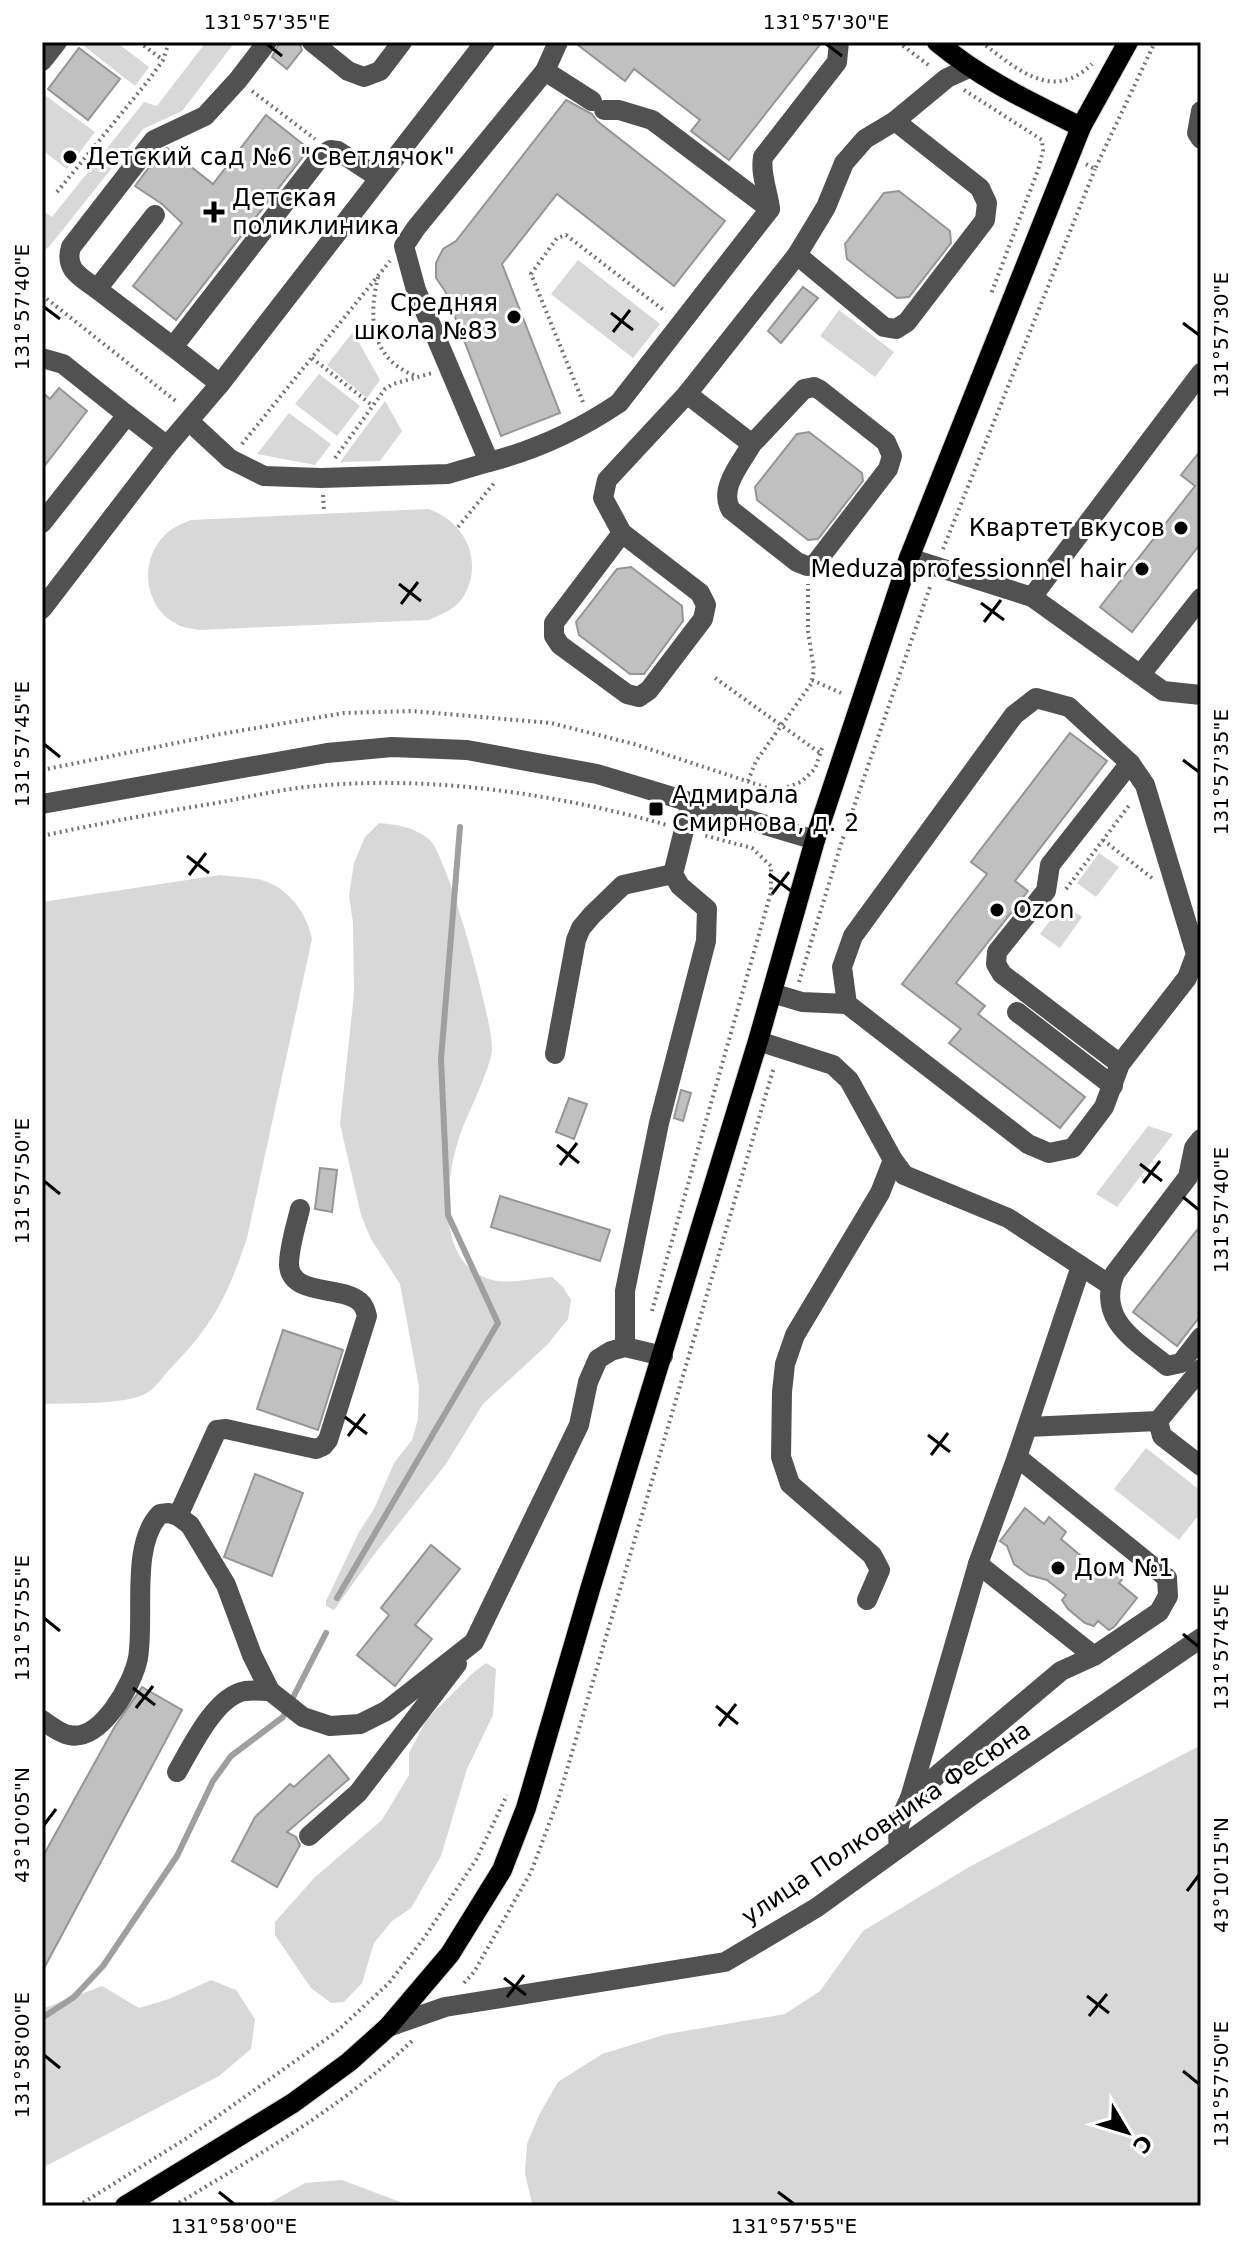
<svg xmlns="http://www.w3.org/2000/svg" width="1243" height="2248" font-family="'DejaVu Sans',sans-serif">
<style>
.green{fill:#d8d8d8}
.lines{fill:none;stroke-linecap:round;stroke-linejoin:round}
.stream{stroke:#9f9f9f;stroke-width:6}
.building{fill:#c0c0c0;stroke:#959595;stroke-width:2}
.major-casing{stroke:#dbdbdb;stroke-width:22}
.path{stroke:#737373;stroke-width:4;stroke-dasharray:2 4;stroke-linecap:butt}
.minor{stroke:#515151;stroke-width:20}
.major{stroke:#000;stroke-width:20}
.ticks{fill:none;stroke:#000;stroke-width:3}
.poi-dot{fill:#000;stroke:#fff;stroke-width:3}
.labels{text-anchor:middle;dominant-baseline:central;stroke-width:6;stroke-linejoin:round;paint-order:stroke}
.poi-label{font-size:24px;fill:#000;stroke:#fff;text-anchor:start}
.street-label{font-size:24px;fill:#000;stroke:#fff}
.neatline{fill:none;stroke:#000;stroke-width:3}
.ticks-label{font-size:20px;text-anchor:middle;fill:#000}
</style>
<rect width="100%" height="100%" fill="#fff"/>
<!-- green -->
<g class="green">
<path d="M79 42H116L149 67 135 86Z"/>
<path d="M206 42H235L182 111 143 129 49 247 42 252V210L52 217 144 102 157 106Z"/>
<path d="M42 93 95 132 67 169 42 150Z"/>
<path d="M578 260 660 324 633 358 551 294Z"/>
<path d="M839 310 894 352 875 377 820 336Z"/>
<path d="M353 332 380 380 367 398 327 365Z"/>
<path d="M319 374 360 406 337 436 295 404Z"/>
<path d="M385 401 402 431 380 461 340 462Z"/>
<path d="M289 413 331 444 315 465 257 454Z"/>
<path d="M428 509C466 521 486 565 461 600 453 610 440 615 429 620L199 630C191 628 182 628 175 623 144 606 139 561 164 536 171 528 181 524 191 520Z"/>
<path d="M379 823C399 825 414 827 430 840 448 858 493 1021 492 1049 491 1068 467 1115 460 1135 445 1179 433 1270 497 1281 514 1283 535 1278 552 1277L563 1287 571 1300 568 1319 548 1344 483 1404 446 1464 373 1556 334 1610 326 1606V1601L359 1532 374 1509 394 1463 412 1440 418 1419 419 1387 400 1284 371 1239 361 1215 340 1124 354 994 353 923 349 895 354 863 365 837Z"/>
<path d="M1099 853 1119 867 1096 897 1077 883Z"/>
<path d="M220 875C234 877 252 877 265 881 290 890 307 914 312 939L247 1238C227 1297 213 1325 169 1370 163 1377 155 1388 147 1393 127 1405 67 1403 42 1404V902Z"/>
<path d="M1063 903 1082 917 1060 948 1040 934Z"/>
<path d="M1148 1126 1173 1134 1117 1207 1096 1194Z"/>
<path d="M1146 1448 1201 1491V1512L1179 1540 1114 1489Z"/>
<path d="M486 1663 496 1669 493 1715 467 1769 441 1856 411 1908 392 1921 374 1943 362 1983 344 2002 331 2003 311 1988 275 1935V1922L315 1877 382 1820 409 1775V1753L427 1719 474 1672Z"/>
<path d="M1201 1745V2206H534L532 2203 525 2174 527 2144 539 2115 558 2082 602 2054 667 2034 785 2014 820 1991 863 1931 969 1867Z"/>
<path d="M211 1980 236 1990 255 2019 251 2049 219 2076 42 2168V2009L102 1986 139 2008 169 1999Z"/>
<path d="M342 2180 411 2206H264L305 2183Z"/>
</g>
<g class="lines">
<!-- stream -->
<g class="stream">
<path d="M337 1598 498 1323 448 1215 441 1059 460 827"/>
<path d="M42 2018 74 1997 103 1966 177 1856 213 1781 231 1756 283 1717 326 1633"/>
</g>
</g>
<!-- building -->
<g class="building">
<path d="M280 42H299L302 50 287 69 272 57Z"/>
<path d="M574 42H822L729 160 691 131 700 120 634 69 625 81Z"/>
<path d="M79 48 120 79 88 120 48 89Z"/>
<path d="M566 100 592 114 597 121 725 221 674 286 557 194 502 264 560 413 501 436 445 291 436 278V263L443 249 456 241Z"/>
<path d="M266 115 309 149 176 320 133 286 182 223 162 204 135 186 162 150 167 148 213 184Z"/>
<path d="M899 191 950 231 951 243 909 297 897 298 847 259 845 244 884 193Z"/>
<path d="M803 287 818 298 781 343 768 331Z"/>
<path d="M59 388 87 411 42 469V392L50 399Z"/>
<path d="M809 432 862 473 863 481 818 539 808 540 757 500 755 487 797 434Z"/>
<path d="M1201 450V543L1132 632 1100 607 1195 486 1181 475Z"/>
<path d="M631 567 682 606 683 621 644 674H630L579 635 576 622 617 569Z"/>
<path d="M1070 733 1107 761 1015 881 1028 891 956 983 985 1006 978 1014 1085 1097 1060 1128 949 1043 961 1029 902 984 987 874 971 862Z"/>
<path d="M681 1090 691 1093 683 1121 674 1118Z"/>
<path d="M569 1098 587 1104 574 1139 556 1132Z"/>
<path d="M320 1168 337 1170 332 1212 315 1209Z"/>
<path d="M500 1196 610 1230 600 1261 491 1227Z"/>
<path d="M1201 1225V1315L1177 1346 1133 1312Z"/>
<path d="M283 1330 343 1350 318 1430 257 1409Z"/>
<path d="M255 1474 303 1493 272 1576 224 1557Z"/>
<path d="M1025 1508 1044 1524 1049 1517 1066 1532 1061 1539 1099 1571 1106 1563 1124 1577 1119 1583 1137 1598 1114 1627 1109 1630 1098 1621 1094 1626 1085 1623 1068 1609 1062 1600 1066 1595 1047 1580 1029 1575 1014 1564 1007 1546 1000 1541Z"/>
<path d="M431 1545 460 1569 415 1625 432 1639 395 1686 357 1655 389 1615 381 1608Z"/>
<path d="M142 1687 182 1710 42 1972V1858L114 1728Z"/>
<path d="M329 1755 349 1779 287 1832 296 1837 300 1845 277 1887 232 1861 255 1817 290 1784 294 1787Z"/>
</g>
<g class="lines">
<!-- major casing -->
<g class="major-casing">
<g id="major">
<path d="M937 42C983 80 1029 101 1081 127"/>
<path d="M125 2206 293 2103 349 2062 388 2027 450 1954 502 1870 526 1808 591 1586 758 1041 815 840 909 558 1081 127 1128 42"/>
</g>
</g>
<!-- path -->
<g class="path">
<path d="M139 42 163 60"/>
<path d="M898 42 931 67"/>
<path d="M981 42C1016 68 1052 103 1092 64"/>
<path d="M964 90 1042 140 1043 151 1038 170 991 294"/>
<path d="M252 91 315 139"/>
<path d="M1086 164 1095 169 1155 42"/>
<path d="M57 192 148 81 163 60 169 42"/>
<path d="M378 277C368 318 371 360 416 376"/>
<path d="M42 295 177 402"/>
<path d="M312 358 373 406"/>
<path d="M583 402 531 274 557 238 566 235 666 312"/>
<path d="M242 444 390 261"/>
<path d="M335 458 385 389 393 384 432 373"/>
<path d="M323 495 324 512"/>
<path d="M458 527 495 482"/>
<path d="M943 549 1095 169"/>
<path d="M715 678 820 753"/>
<path d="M812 680 841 693"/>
<path d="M42 770 221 734 344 713 412 711 551 723 634 744 777 791 801 782 815 769 822 748"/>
<path d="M748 781 756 761 811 684 814 670 808 631V584"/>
<path d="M42 836C102 823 161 812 222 802 249 797 277 790 306 787 424 774 553 793 667 825"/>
<path d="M1103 840 1152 878"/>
<path d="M1066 889 1131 803"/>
<path d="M799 982 841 844 931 584"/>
<path d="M652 1311 771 892V866L752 848 703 835"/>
<path d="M464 1983 474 1972 531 1872 558 1800 774 1067"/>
<path d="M78 2206 187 2138 336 2032 389 1983 424 1938 476 1860 507 1795"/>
<path d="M174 2206C259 2154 340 2109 413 2040"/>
</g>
<!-- minor -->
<g class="minor">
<path d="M312 42 348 71 364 77 380 71 402 42"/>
<path d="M558 42 545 71 416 228 404 246 416 290 489 462C536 450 579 430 619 403L770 209C768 190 760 175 763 157L837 62 839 42"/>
<path d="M42 61 57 42"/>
<path d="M545 71 592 101"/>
<path d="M604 110H619L652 120 770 209"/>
<path d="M1201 111 1197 133 1201 139"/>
<path d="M155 215 97 289 173 347 321 156 330 150 338 151 379 178"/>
<path d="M797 255 884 327 896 329 907 322 985 220 987 203 980 188 895 121"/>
<path d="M97 289C81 277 64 270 71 247L154 140 205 116 238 80 267 42"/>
<path d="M173 347 220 384 485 42"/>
<path d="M42 358 63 364 127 415"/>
<path d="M190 422 230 459 264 476 321 478 448 474 489 462"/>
<path d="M752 444 804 389 814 387 820 390 886 442 892 456 888 469 815 564 807 566 797 562 731 510C718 489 741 463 752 444L687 394 797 255 826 207 844 163 865 139 895 121 947 78 969 68"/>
<path d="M42 523 127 415 167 446 220 384"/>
<path d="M622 533 554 623V636L560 645 627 694 639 697 649 690 703 619 706 605 700 593 622 533 603 498 607 480 687 394"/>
<path d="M909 558 1032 597 1163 691 1201 695"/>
<path d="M1032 597 1201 373"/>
<path d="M42 609 167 446"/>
<path d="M1141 674 1201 598"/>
<path d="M1036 698 1069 707 1130 763 1145 785 1196 954 1187 978 1120 1064 1104 1107 1073 1148 1049 1153 1028 1144 847 1004 842 967 853 936 1014 715Z"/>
<path d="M42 804 327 753 392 747 467 750 597 774 815 840"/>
<path d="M772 993 802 1002 847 1004"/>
<path d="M1017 1012 1113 1086"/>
<path d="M758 1041 833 1065 849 1080 893 1160 904 1175 1008 1218 1110 1285"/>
<path d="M555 1054 576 940 581 928 592 915 623 885 673 874"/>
<path d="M1120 1064 1002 974 996 964 997 952 1046 891 1050 865 1130 763"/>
<path d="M1201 1139 1194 1148 1188 1177 1115 1273C1096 1320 1135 1340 1167 1366L1181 1363 1201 1337"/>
<path d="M625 1347V1291L659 1123 706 941 707 909 680 886 673 874 691 802"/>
<path d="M1201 1369 1158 1421 1162 1436 1201 1466"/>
<path d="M1028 1427 1158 1421"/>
<path d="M1017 1457 1081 1266"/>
<path d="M178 1516 217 1430 226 1429 316 1449 323 1446 328 1440 367 1316C366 1312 365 1308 362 1304 346 1284 291 1298 289 1265 289 1247 296 1226 300 1209"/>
<path d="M867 1600 880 1570 872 1555 790 1484 781 1457 782 1392 785 1364 795 1335 880 1193 893 1160"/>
<path d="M42 1720C49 1725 61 1734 69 1735 101 1742 133 1684 138 1658 145 1615 130 1545 160 1514L169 1513 178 1516 190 1525 226 1585 252 1655 270 1691 303 1717 330 1726 360 1724 386 1711 474 1642 579 1425 588 1382 598 1359 611 1351 625 1347 663 1356"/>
<path d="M177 1772C191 1748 215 1696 245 1691 253 1690 262 1691 270 1691"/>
<path d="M910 1798 978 1564"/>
<path d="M309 1836 358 1793 457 1664"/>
<path d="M899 1847C896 1827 901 1816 910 1798L1061 1671 1094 1656 1159 1612 1168 1596 1167 1578 1017 1457 978 1564 1094 1656"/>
<path d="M388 2027 445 2007 725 1962 816 1908 981 1789 1201 1638"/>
</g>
<!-- major -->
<use href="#major" class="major"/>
</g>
<!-- ticks -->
<path class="ticks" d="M267 44 282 56M826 44 842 56M44 307 60 319M611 313 633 330M1183 323 1199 335M613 332 630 310M399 584 421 601M981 603 1004 620M401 604 418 582M984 622 1001 600M44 744 60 757M1183 760 1199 772M187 856 209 873M769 874 791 891M189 875 206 853M772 894 789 872M557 1145 579 1163M1140 1164 1162 1181M560 1165 577 1143M44 1181 60 1194M1143 1183 1160 1161M1183 1197 1199 1210M345 1417 367 1434M928 1435 950 1452M348 1436 365 1414M931 1455 948 1433M44 1618 60 1631M1183 1634 1199 1647M133 1688 155 1705M716 1706 738 1724M136 1708 153 1686M719 1726 736 1704M44 1825 56 1809M1187 1891 1199 1875M504 1978 526 1995M1087 1996 1109 2013M507 1997 524 1975M1089 2016 1107 1994M44 2055 60 2068M1183 2071 1199 2084M219 2192 234 2204M778 2192 794 2204"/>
<!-- markers -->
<g class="poi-dot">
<circle cx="70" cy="157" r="8"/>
<path d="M210 200h8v8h8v8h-8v8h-8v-8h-8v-8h8z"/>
<circle cx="514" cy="317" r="8"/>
<circle cx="1181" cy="528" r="8"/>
<circle cx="1142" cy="569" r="8"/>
<rect x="648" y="801" width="16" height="16" rx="4"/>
<circle cx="997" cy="910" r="8"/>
<circle cx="1058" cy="1568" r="8"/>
</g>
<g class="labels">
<!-- poi labels -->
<g class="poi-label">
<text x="86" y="157">Детский сад №6 "Светлячок"</text>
<text x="232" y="198">Детская<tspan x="232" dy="28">поликлиника</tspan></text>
<text x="498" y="303" text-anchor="end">Средняя<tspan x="498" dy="28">школа №83</tspan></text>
<text x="1165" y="528" text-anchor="end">Квартет вкусов</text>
<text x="1126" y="569" text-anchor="end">Meduza professionnel hair</text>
<text x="672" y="795">Адмирала<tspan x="672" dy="28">Смирнова, д. 2</tspan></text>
<text x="1013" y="910">Ozon</text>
<text x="1074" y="1568">Дом №1</text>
</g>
<!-- street labels -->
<g class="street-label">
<text transform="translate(886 1823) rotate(-34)">улица Полковника Фесюна</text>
</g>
</g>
<!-- border -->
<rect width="1243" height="2248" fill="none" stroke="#ffffff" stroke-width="88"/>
<!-- north arrow -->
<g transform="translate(1127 2132) rotate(128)" stroke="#ffffff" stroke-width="6" paint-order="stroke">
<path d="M0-6L14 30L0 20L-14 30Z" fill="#000000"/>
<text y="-12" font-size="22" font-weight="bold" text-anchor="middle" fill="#000000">С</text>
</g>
<rect x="44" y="44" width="1155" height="2160" class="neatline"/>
<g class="ticks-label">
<text x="267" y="29">131°57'35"E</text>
<text x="826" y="29">131°57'30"E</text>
<text transform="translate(22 307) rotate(-90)" y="7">131°57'40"E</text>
<text transform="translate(1221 335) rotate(-90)" y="7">131°57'30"E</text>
<text transform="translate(22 744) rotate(-90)" y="7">131°57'45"E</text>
<text transform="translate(1221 772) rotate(-90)" y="7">131°57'35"E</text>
<text transform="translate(22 1181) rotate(-90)" y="7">131°57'50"E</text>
<text transform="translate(1221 1210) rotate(-90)" y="7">131°57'40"E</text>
<text transform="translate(22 1618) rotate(-90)" y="7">131°57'55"E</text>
<text transform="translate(1221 1647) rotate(-90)" y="7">131°57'45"E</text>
<text transform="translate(22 1825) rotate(-90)" y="7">43°10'05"N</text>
<text transform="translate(1221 1875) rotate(-90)" y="7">43°10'15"N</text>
<text transform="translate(22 2055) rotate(-90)" y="7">131°58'00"E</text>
<text transform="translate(1221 2084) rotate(-90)" y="7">131°57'50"E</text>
<text x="234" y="2233">131°58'00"E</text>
<text x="794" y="2233">131°57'55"E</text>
</g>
</svg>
